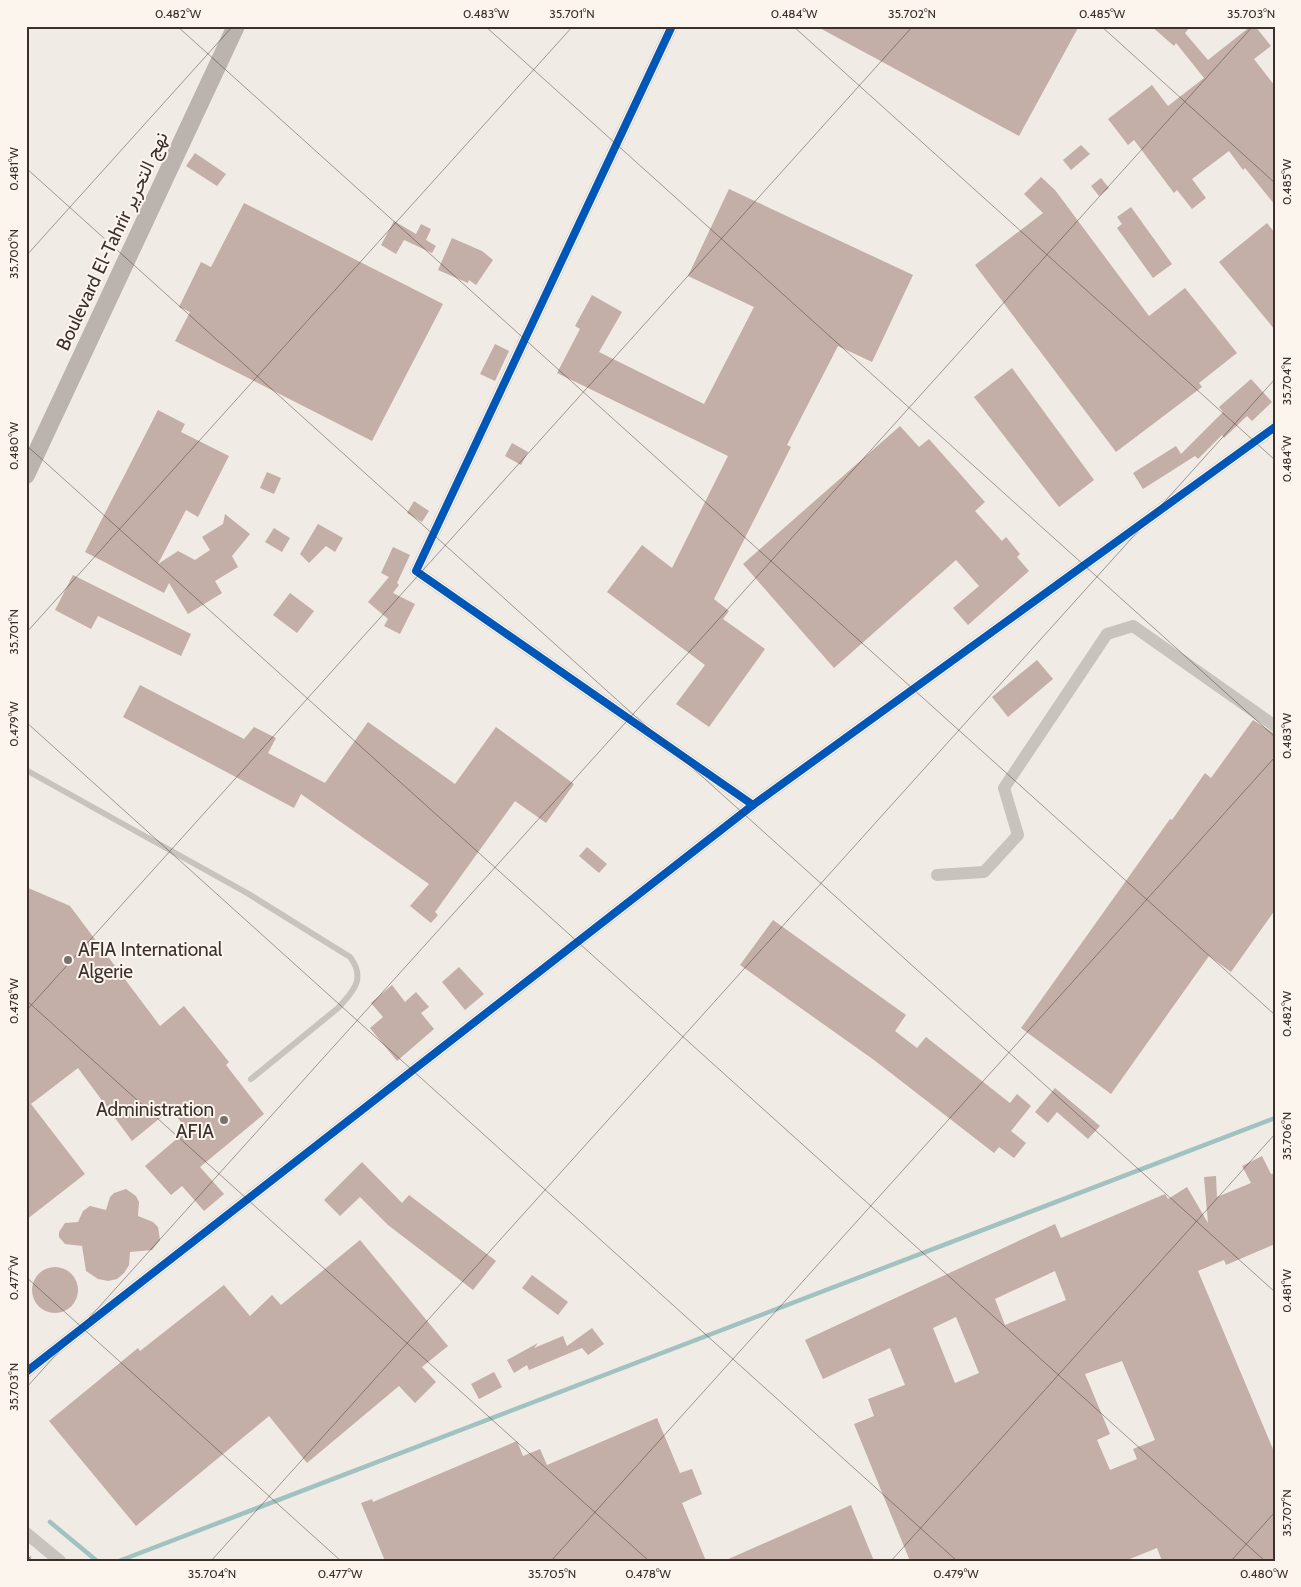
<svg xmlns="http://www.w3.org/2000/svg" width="1301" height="1587" font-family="Cabin,Vazirmatn,sans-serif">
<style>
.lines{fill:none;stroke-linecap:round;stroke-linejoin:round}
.stream{stroke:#a1c2c1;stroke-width:4.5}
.building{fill:#c3afa7;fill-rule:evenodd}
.service{stroke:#c9c3be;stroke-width:6}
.minor{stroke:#c9c3be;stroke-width:12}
.secondary{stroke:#bab3ae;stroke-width:18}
.rail{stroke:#b1aca8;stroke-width:4;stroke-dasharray:1 4;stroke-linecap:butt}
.cycleway-casing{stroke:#fbf5ee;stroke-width:11}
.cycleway{stroke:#0057b8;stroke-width:8}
.ticks{fill:none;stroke:#3b302b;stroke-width:1;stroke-opacity:0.45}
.poi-dot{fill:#7a716c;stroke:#fbf5ee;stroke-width:2}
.labels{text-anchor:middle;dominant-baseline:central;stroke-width:4;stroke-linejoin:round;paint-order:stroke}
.street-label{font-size:19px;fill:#3b302b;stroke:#fbf5ee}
.poi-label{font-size:19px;fill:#3b302b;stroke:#fbf5ee;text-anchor:start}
.neatline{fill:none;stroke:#3b302b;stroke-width:2}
.ticks-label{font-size:12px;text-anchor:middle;fill:#3b302b}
</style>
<rect width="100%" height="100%" fill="#f0ebe5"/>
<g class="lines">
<!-- stream -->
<g class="stream">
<path d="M50 1522 97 1561"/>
<path d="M119 1561 1275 1118"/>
</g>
</g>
<!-- building -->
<g class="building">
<path d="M816 26H1079L1019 136Z"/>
<path d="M1151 26H1191L1185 33 1208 60 1251 26H1255L1271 46 1254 59 1275 86V205L1245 168 1243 170 1229 151 1192 179 1206 198 1192 209 1177 190 1174 193 1134 140 1128 145 1108 119 1152 85 1168 106 1204 78 1176 43 1174 46Z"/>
<path d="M1081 145 1090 154 1071 170 1063 160Z"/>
<path d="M195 153 226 174 217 186 186 166Z"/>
<path d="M1041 177 1055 190 1149 316 1185 288 1237 353 1199 383 1202 387 1116 452 975 265 1043 213 1024 194Z"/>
<path d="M1101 178 1109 188 1099 196 1091 186Z"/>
<path d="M729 189 913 275 872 362 838 346 787 445 791 447 714 599 729 611 723 619 765 649 709 727 676 704 705 665 607 592 642 545 672 568 728 456 557 373 580 329 575 326 592 295 622 312 599 352 704 404 754 307 688 276Z"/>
<path d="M244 203 443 304 372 441 175 341 190 312 179 307 201 262 211 267Z"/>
<path d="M1131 207 1172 264 1153 278 1117 228 1122 224 1117 217Z"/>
<path d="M394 221 416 234 421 224 431 229 426 240 436 246 432 253 404 240 396 254 381 245Z"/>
<path d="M1267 223 1275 233V330L1219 262Z"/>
<path d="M452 238 482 251 493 260 476 285 469 280 468 283 438 270Z"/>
<path d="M495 344 509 351 495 381 480 374Z"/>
<path d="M1012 368 1094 480 1059 507 974 397Z"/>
<path d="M1251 379 1272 402 1252 421 1247 416 1224 438 1222 435 1198 459 1195 456 1143 489 1133 473 1176 446 1181 454 1223 412 1219 407Z"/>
<path d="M158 410 185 424 181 432 229 456 198 517 186 510 158 564 178 551 195 560 210 550 202 537 223 524 225 514 250 534 232 556 238 567 215 581 222 593 188 614 169 583 164 593 85 552Z"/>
<path d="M900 426 919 447 929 439 985 502 975 511 1002 541 1006 537 1020 554 1017 557 1029 571 968 625 953 608 979 586 956 560 834 668 743 564Z"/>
<path d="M512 443 528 452 521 465 505 456Z"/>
<path d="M267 472 281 478 274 494 260 488Z"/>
<path d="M414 501 429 511 422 522 407 513Z"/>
<path d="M318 524 343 538 335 552 326 546 309 563 300 554Z"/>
<path d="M274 528 290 538 282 552 265 542Z"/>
<path d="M393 547 410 555 397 583 399 585 393 593 415 604 400 634 384 626 388 619 368 602 389 577 381 573Z"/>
<path d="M73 575 191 634 181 656 98 616 91 629 55 610Z"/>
<path d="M290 593 314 611 297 633 273 615Z"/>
<path d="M1037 660 1053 679 1008 717 992 697Z"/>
<path d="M140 685 244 739 254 727 276 738 268 753 325 783 368 722 455 784 496 727 574 784 546 823 515 801 435 912 438 915 431 923 410 906 429 884 301 794 294 808 123 717Z"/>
<path d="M1253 720 1275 734V910L1231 972 1209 956 1111 1094 1021 1028 1170 819 1172 820 1205 773 1211 778Z"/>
<path d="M587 847 607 864 599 873 579 856Z"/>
<path d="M26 887 70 906 160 1026 184 1006 229 1062 226 1065 264 1114 200 1167 224 1194 204 1211 182 1186 171 1195 145 1166 187 1130 171 1109 132 1141 78 1068 31 1104 85 1174 26 1220Z"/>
<path d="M773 920 906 1015 895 1031 917 1048 926 1037 1010 1103 1017 1094 1031 1106 1011 1131 1026 1143 1014 1158 999 1147 994 1153 874 1060 740 965Z"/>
<path d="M459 967 484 994 465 1010 442 982Z"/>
<path d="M392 985 405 1002 416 992 429 1007 421 1013 434 1029 397 1061 370 1028 383 1017 371 1003Z"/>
<path d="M1055 1088 1100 1126 1088 1139 1057 1112 1048 1123 1035 1112Z"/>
<path d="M1262 1156 1271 1174 1275 1173V1244L1226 1265 1224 1260 1198 1271 1275 1454V1561H1162L1157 1548 1125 1561H910L854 1424 874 1416 868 1399 905 1385 890 1348 823 1379 805 1340 1055 1224 1061 1238 1165 1194 1168 1199 1187 1187 1208 1223 1204 1177 1216 1176 1217 1197 1251 1183 1242 1166ZM1055 1271 1066 1300 1005 1325 995 1299ZM956 1317 979 1373 955 1383 933 1328ZM1122 1361 1155 1440 1133 1449 1137 1459 1110 1470 1097 1440 1110 1434 1085 1374Z"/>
<path d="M362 1162 402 1203 409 1195 496 1261 473 1290 388 1225 360 1197 340 1216 324 1200Z"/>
<path d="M126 1189 136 1196 139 1202 138 1216 153 1222 158 1227 160 1240 152 1250 130 1252 129 1265 124 1273 117 1279 108 1281 98 1279 86 1271 82 1246 65 1244 59 1237V1232L65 1223 78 1222 83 1211 90 1206 106 1210 110 1197 114 1193Z"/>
<path d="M360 1240 448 1346 422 1367 436 1382 415 1403 399 1386 307 1463 269 1416 136 1526 49 1421 138 1348 140 1351 224 1285 250 1316 272 1295 281 1305Z"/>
<circle cx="55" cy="1290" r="23"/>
<path d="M532 1275 568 1302 558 1315 522 1288Z"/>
<path d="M592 1328 604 1344 588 1355 582 1348 529 1370 527 1365 514 1373 507 1360 538 1343 534 1348 563 1336 567 1346Z"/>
<path d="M494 1372 502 1387 479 1399 471 1384Z"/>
<path d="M657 1418 680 1473 692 1469 702 1494 682 1503 706 1561H385L361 1503 372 1499 373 1502 517 1441 523 1456 540 1449 547 1465Z"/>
<path d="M851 1505 874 1561H724Z"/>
</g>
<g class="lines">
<!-- service -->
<path class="service" d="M26 770 247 893 350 957C366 978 354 991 338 1008L251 1079"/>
<!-- minor -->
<g class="minor">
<path d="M672 26 416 571 753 805"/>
<path d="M937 875 984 872 1018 835 1004 788 1107 634 1133 626 1275 726"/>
<path d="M26 1372 753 805 1275 427"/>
<path d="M26 1533 60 1561"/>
</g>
<!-- secondary -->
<path class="secondary" d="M26 475 236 26"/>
<!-- rail -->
<path class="rail" d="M26 1554 33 1561"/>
<!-- cycleway casing -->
<g class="cycleway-casing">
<g id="cycleway">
<path d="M672 26 416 571 753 805"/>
<path d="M26 1372 753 805 1275 427"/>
</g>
</g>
<!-- cycleway -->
<use href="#cycleway" class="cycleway"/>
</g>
<!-- ticks -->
<path class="ticks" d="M177 26 1275 1015M485 26 1275 737M793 26 1275 460M1101 26 1275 183M26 168 1275 1292M26 256 233 26M26 445 1265 1561M26 633 573 26M26 722 957 1561M26 1000 649 1561M26 1011 913 26M26 1277 341 1561M26 1388 1253 26M26 1554 33 1561M211 1561 1275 379M551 1561 1275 757M891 1561 1275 1134M1231 1561 1275 1512"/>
<!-- markers -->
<g class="poi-dot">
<circle cx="68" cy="960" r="5"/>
<circle cx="224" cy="1120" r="5"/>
</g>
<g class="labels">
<!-- street labels -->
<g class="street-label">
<text transform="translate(112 241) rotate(-65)">Boulevard El-Tahrir نهج التحرير</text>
</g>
<!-- poi labels -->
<g class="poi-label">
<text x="78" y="949">AFIA International<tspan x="78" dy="22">Algerie</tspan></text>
<text x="214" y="1109" text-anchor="end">Administration<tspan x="214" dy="22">AFIA</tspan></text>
</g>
</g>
<!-- border -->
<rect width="1301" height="1587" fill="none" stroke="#fbf5ee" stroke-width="55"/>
<rect x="28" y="28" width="1246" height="1532" class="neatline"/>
<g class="ticks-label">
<text x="178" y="18">0.482°W</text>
<text x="486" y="18">0.483°W</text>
<text x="572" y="18">35.701°N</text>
<text x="794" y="18">0.484°W</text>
<text x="912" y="18">35.702°N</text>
<text x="1102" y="18">0.485°W</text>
<text x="1251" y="18">35.703°N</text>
<text transform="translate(14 169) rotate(-90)" y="4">0.481°W</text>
<text transform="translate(1287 182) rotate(-90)" y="4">0.485°W</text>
<text transform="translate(14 254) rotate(-90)" y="4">35.700°N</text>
<text transform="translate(1287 381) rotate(-90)" y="4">35.704°N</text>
<text transform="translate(14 446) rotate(-90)" y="4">0.480°W</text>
<text transform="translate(1287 459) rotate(-90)" y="4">0.484°W</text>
<text transform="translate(14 632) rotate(-90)" y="4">35.701°N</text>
<text transform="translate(14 724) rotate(-90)" y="4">0.479°W</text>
<text transform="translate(1287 736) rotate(-90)" y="4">0.483°W</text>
<text transform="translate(14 1001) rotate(-90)" y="4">0.478°W</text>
<text transform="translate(1287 1014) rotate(-90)" y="4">0.482°W</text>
<text transform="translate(1287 1136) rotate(-90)" y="4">35.706°N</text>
<text transform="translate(14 1278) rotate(-90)" y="4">0.477°W</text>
<text transform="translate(1287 1291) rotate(-90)" y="4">0.481°W</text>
<text transform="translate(14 1387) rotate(-90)" y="4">35.703°N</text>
<text transform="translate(1287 1513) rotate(-90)" y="4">35.707°N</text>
<text x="212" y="1578">35.704°N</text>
<text x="340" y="1578">0.477°W</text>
<text x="552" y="1578">35.705°N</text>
<text x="648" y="1578">0.478°W</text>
<text x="956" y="1578">0.479°W</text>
<text x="1264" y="1578">0.480°W</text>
</g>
</svg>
